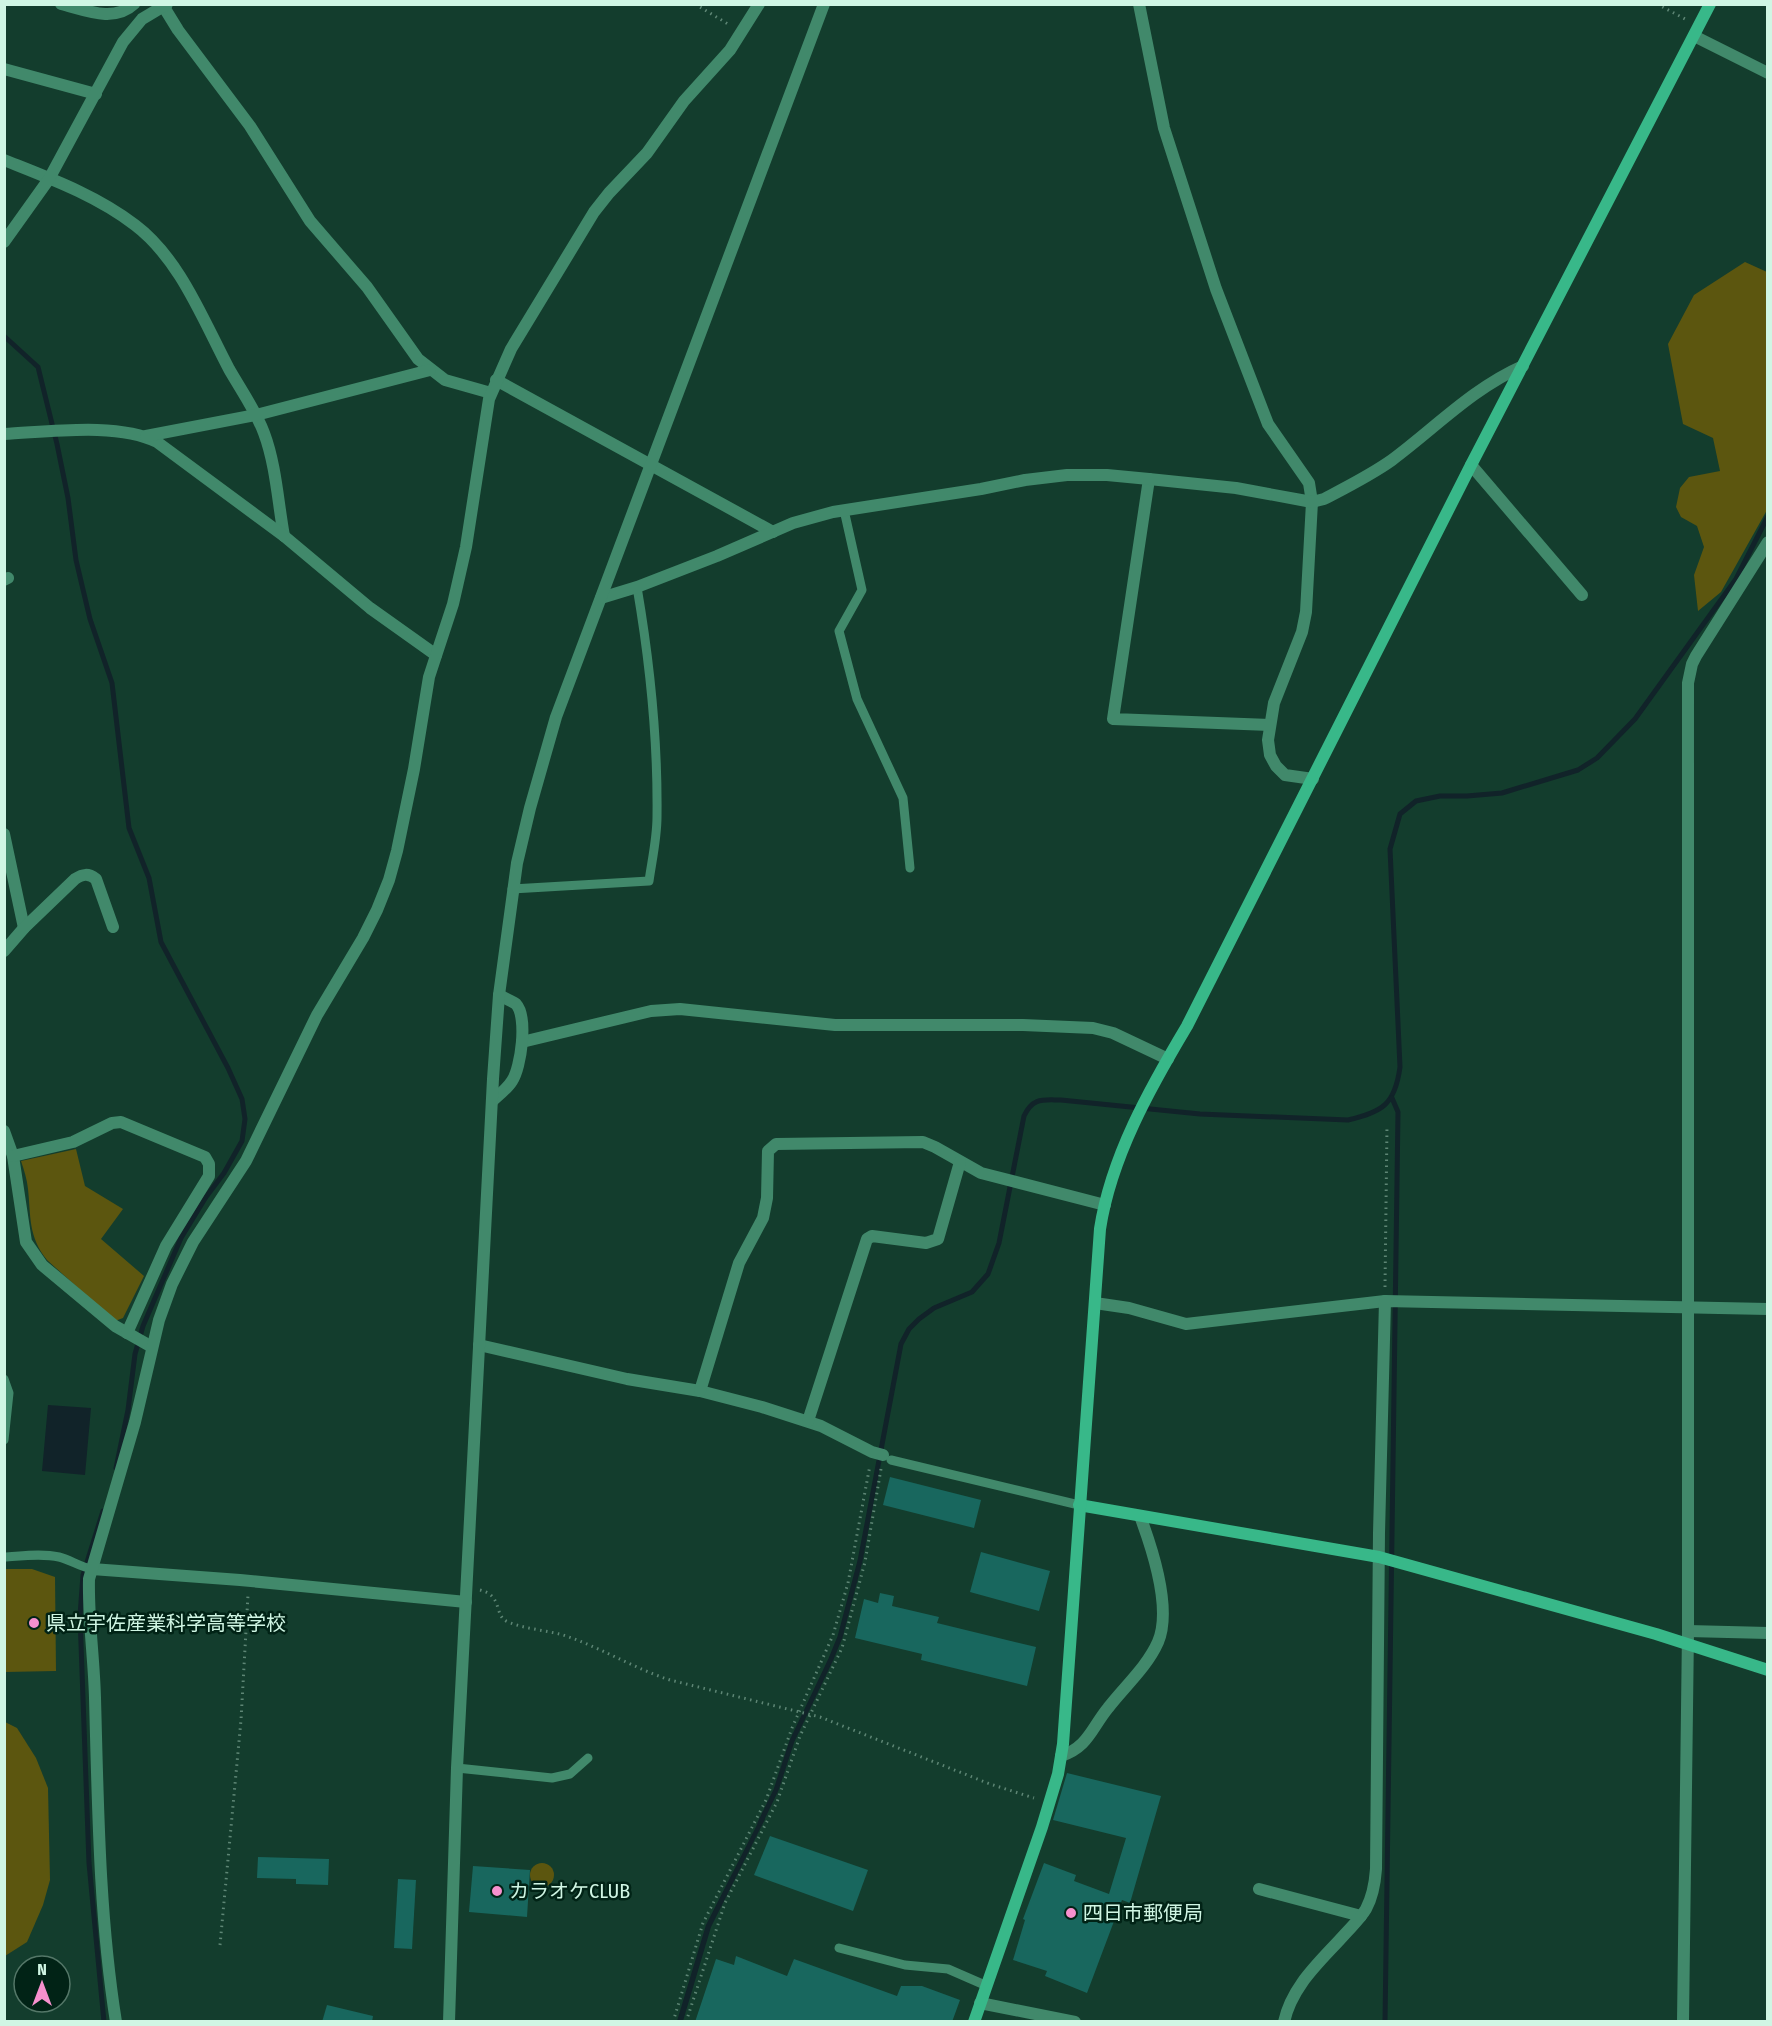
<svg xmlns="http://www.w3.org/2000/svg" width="1772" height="2026" font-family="'Fira Sans Condensed','Noto Sans JP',sans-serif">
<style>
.green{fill:#5c560f}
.water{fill:#112329}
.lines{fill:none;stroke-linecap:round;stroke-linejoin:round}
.stream{stroke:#112329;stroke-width:5}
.building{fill:#18675e}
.path{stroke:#5e8675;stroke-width:3;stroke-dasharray:1.5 4.5;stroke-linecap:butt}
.lane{stroke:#41896b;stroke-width:9}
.street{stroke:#41896b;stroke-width:12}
.secondary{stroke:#38b889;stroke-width:12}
.poi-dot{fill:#f790ce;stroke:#012316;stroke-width:2}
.labels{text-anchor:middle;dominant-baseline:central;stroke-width:5;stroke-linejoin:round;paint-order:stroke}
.poi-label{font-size:20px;fill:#d0f6e4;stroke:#012316;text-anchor:start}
</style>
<rect width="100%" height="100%" fill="#133d2d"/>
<!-- green -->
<g class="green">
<path d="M1745 262 1767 272V510L1721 592 1698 611 1694 575 1704 547 1697 526 1681 517 1676 507 1680 488 1689 477 1720 471 1713 438 1683 424 1668 344 1694 295Z"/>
<path d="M76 1149 85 1186 123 1209 101 1239 144 1276 123 1318 115 1321 47 1260C28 1236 31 1217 28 1189 27 1179 24 1170 21 1161Z"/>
<path d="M5 1569H32L55 1577 56 1671 5 1672Z"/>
<path d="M5 1722 17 1728 36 1758 48 1788 50 1880 43 1905 27 1942 5 1956Z"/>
<circle cx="542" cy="1875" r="12"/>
</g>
<!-- water -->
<g class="water">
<path d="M48 1405 91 1408 85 1475 42 1471Z"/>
<path d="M761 1817 765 1819 711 1927 683 2021H677L706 1925Z"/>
</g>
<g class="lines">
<!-- stream -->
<g class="stream">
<path d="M4 336 38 367 57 444 68 498 76 560 90 619 112 683 129 828 149 878 161 942 228 1068 242 1099 245 1119 242 1141 224 1173 206 1197 181 1238 143 1326 135 1354 128 1410 116 1468"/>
<path d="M103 1511 83 1575 80 1616 89 1863 104 2022"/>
<path d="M760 1823 776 1790 792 1741 831 1659 840 1637 860 1561 901 1344 909 1329 919 1319 934 1308 972 1292 988 1274 999 1243 1024 1116C1033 1097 1043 1100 1061 1100L1200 1114 1348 1120C1383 1112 1395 1104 1400 1067L1390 849 1400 814 1416 801 1440 796H1467L1502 793 1578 770 1597 758 1635 719 1736 579 1768 516"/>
<path d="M1385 2022 1398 1112 1392 1098"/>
</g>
</g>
<!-- building -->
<g class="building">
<path d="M890 1477 981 1500 974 1528 883 1505Z"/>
<path d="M981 1552 1050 1571 1039 1611 970 1592Z"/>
<path d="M880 1593 894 1596 892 1606 939 1617 937 1623 1036 1647 1027 1686 921 1660 922 1654 855 1638 864 1599 878 1603Z"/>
<path d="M1067 1773 1161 1796 1130 1903 1122 1900 1087 1993 1045 1976 1047 1971 1013 1960 1025 1920 1023 1919 1044 1863 1076 1875 1074 1881 1109 1894 1126 1838 1053 1820Z"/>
<path d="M770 1836 868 1870 853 1911 754 1875Z"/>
<path d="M258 1857 329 1859 328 1885 296 1884V1879L257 1878Z"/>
<path d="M473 1866 530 1870 527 1917 469 1912Z"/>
<path d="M398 1879 416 1880 412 1949 394 1948Z"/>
<path d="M736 1956 787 1976 794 1959 897 1996 901 1986H922L960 2000 952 2022H695L716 1959 734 1965Z"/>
<path d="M327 2005 373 2016 372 2022H322Z"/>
</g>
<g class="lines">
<!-- path -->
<g class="path">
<path d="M695 4 728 24"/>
<path d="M1657 4 1687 20"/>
<path d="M1385 1287 1387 1125"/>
<path d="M480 1590C504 1596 493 1616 508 1622 525 1629 545 1630 563 1635 600 1647 633 1668 670 1680L820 1717 990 1784 1034 1798"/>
<path d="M220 1945 241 1720 248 1595"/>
<path d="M673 2022 703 1923 766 1800 792 1728 833 1635 848 1583 870 1465"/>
<path d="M686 2022 725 1903 777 1802 800 1736 842 1648 865 1562 881 1469"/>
</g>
<!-- lane -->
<g class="lane">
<path d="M844 510 862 590 839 631 857 699 903 798 910 868"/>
<path d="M512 889 649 881C652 860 657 838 657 817 658 739 650 663 637 587"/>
<path d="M4 1379 9 1393 4 1440"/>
<path d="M891 1460 1079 1505"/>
<path d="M4 1557C22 1556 42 1553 59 1557 71 1560 80 1567 92 1569"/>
<path d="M457 1768 552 1778 570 1774 588 1758"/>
<path d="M839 1948 905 1965 948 1969 987 1986"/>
</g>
<!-- street -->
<g class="street">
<path d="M61 4C85 10 114 23 134 4"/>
<path d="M162 4 178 30 250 126 310 221 367 287 418 359 445 380 491 393"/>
<path d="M1139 4 1164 128 1216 289 1268 424 1309 483 1312 502 1306 612 1302 632 1274 703 1268 740 1270 755 1276 766 1285 775 1313 779"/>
<path d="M1694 36 1768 73"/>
<path d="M4 69 96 94"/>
<path d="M4 160C49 178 96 195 135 225 180 259 203 320 229 369 241 390 256 411 264 433 276 465 278 503 284 536"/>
<path d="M4 242 49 179 123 42 142 19 167 4"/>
<path d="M496 380 773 532"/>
<path d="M4 434C48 432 118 422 157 442L284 536 370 608 436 655"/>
<path d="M146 436 256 415 430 370"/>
<path d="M1471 465 1582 595"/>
<path d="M1149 479 1113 719 1270 725"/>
<path d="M4 580 8 578"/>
<path d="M601 598 637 587 717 556 793 523 833 512 981 489 1025 480 1067 475H1107L1149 479 1236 488 1312 502 1324 499C1347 487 1371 475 1392 460 1435 428 1473 388 1523 366"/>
<path d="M4 834 24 928"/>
<path d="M4 951 24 928 75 879C83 874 88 873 96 879L113 927"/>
<path d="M522 1042 651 1011 680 1009 835 1025H1023L1093 1028 1113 1033 1168 1059"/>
<path d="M492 1101C499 1095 507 1089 512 1081 521 1068 528 1017 516 1004 512 1001 504 998 499 995"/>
<path d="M4 1131 13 1156 26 1242 42 1265 115 1326 152 1347"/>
<path d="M13 1156 73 1142 112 1123 121 1122 205 1157 209 1164V1176L166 1246 127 1333"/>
<path d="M1095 1303 1129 1308 1186 1324 1385 1301 1768 1309"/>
<path d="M479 1345 627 1379 700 1391 762 1407 821 1426 872 1452 883 1455"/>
<path d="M700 1391 739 1263 763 1218 767 1198 768 1151 776 1144 923 1142 935 1147 981 1173 1105 1205"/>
<path d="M808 1421 867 1239 872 1236 926 1243 938 1239 960 1162"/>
<path d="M92 1569 240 1580 466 1602"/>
<path d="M1688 1631 1768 1633"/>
<path d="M1061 1756C1088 1747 1091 1729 1108 1708 1124 1687 1147 1667 1158 1642 1172 1609 1152 1548 1140 1516"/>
<path d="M1259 1889 1361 1916"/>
<path d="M980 2003 1075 2022"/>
<path d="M116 2022C99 1915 98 1806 95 1698 94 1658 88 1619 89 1579L135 1422 159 1320 172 1284 193 1242 246 1161 317 1015 363 938 377 910 389 880 397 851 414 769 429 677 453 604 466 547 489 399 511 349 594 212 609 193 647 153 684 101 730 50 759 4"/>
<path d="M449 2022 457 1768 493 1079 499 995 517 863 530 808 556 717 824 4"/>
<path d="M1284 2022C1292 1985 1321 1961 1345 1934 1352 1926 1360 1919 1366 1909 1373 1896 1375 1883 1376 1869L1379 1533 1385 1301"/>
<path d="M1683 2022 1688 1631V683L1692 664 1696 656 1768 542"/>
</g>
<!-- secondary -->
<g class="secondary">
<path d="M1079 1505 1379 1557 1656 1634 1768 1670"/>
<path d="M974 2022 1042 1827 1058 1774 1063 1744 1100 1229C1111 1157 1150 1088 1187 1026L1471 465 1710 4"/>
</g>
</g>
<!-- markers -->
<g class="poi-dot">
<circle cx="34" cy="1623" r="6"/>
<circle cx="497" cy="1891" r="6"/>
<circle cx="1071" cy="1913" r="6"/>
</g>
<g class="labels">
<!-- poi labels -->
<g class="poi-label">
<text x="46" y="1623">県立宇佐産業科学高等学校</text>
<text x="509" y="1891">カラオケCLUB</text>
<text x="1083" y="1913">四日市郵便局</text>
</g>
</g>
<!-- border -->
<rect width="1772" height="2026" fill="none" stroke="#d0f6e4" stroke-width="12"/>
<!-- north arrow -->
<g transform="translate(42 1984)"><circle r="28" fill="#012316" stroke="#547768" stroke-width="1.5"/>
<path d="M0-4.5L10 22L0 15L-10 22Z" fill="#f790ce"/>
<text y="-9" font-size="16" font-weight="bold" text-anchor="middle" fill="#d0f6e4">N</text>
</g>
</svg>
